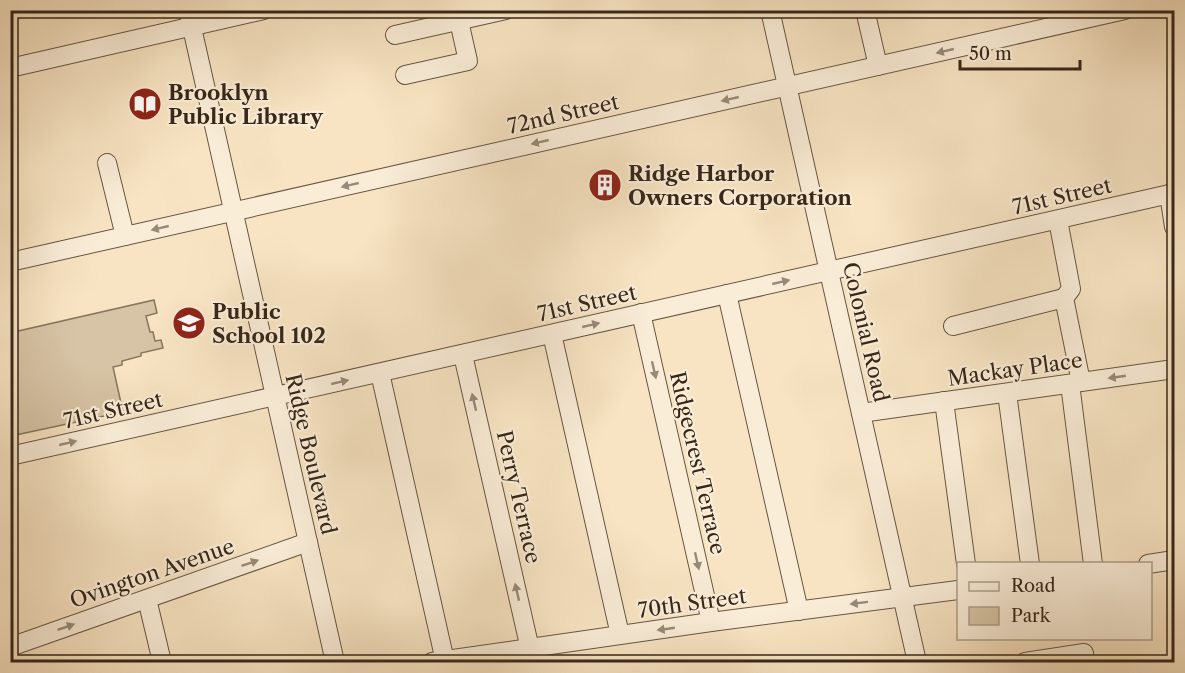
<svg xmlns="http://www.w3.org/2000/svg" width="1185" height="673" font-family="'Libre Caslon Text',serif">
<style>
.green{fill:#d7c4a6;stroke:#87765f;stroke-width:1.5}
.lines{fill:none;stroke-linecap:round;stroke-linejoin:round}
.minor-casing{stroke:#675643;stroke-width:20}
.minor{stroke:#faedd8;stroke-width:18}
.oneway{fill:#988a78}
.labels{text-anchor:middle;dominant-baseline:central;stroke-width:4.5;stroke-linejoin:round;paint-order:stroke}
.poi-label{font-size:21px;font-weight:bold;fill:#372718;stroke:#faedd8;text-anchor:start}
.street-label{font-size:21px;fill:#372718;stroke:#faedd8}
</style>
<rect width="100%" height="100%" fill="#f8e4c3"/>
<filter id="stains"><feTurbulence type="fractalNoise" baseFrequency=".00333" numOctaves="4"/><feColorMatrix values="0 0 0 0 .2 0 0 0 0 .09 0 0 0 0 .02 0 0 0 .5 -.17"/></filter>
<radialGradient id="worn" r=".72"><stop offset=".6" stop-color="#630" stop-opacity="0"/><stop offset="1" stop-color="#630" stop-opacity=".3"/></radialGradient>
<!-- green -->
<path class="green" d="M10 300 18 331 154 300 157 313 146 316 150 332H153L155 341 161 340 163 348 141 353V356L122 361V365L113 367 123 412 11 436Z"/>
<g class="lines">
<!-- minor casing -->
<g class="minor-casing">
<g id="minor">
<path d="M188 10 335 662"/>
<path d="M770 10 917 662"/>
<path d="M865 10 878 66"/>
<path d="M395 35 506 10"/>
<path d="M10 68 264 10"/>
<path d="M405 75 468 61 459 21"/>
<path d="M107 163 125 236"/>
<path d="M1169 194 1174 227"/>
<path d="M10 262 1125 10"/>
<path d="M727 294 799 611"/>
<path d="M1064 298 1081 382"/>
<path d="M641 313 711 622"/>
<path d="M953 326 1064 298 1071 289 1058 220"/>
<path d="M552 334 620 635"/>
<path d="M463 355 530 649"/>
<path d="M380 373 445 661"/>
<path d="M1070 384 1093 564"/>
<path d="M1007 393 1030 564"/>
<path d="M944 401 966 564"/>
<path d="M861 413 1174 369"/>
<path d="M10 456 1174 193"/>
<path d="M1148 564 1174 560"/>
<path d="M147 599 162 662"/>
<path d="M10 647 308 542"/>
<path d="M432 662 711 622 958 590"/>
<path d="M1025 662 1084 653"/>
</g>
</g>
<!-- minor -->
<use href="#minor" class="minor"/>
</g>
<!-- one-way arrows -->
<defs><path id="oneway-solid" d="M-6-.8H1V-3.2L6.5 0L1 3.2V.8H-6Z" transform="scale(1.5)"/></defs>
<g class="oneway">
<use href="#oneway-solid" transform="translate(945 51) rotate(167)"/>
<use href="#oneway-solid" transform="translate(730 99) rotate(167)"/>
<use href="#oneway-solid" transform="translate(540 142) rotate(167)"/>
<use href="#oneway-solid" transform="translate(350 185) rotate(167)"/>
<use href="#oneway-solid" transform="translate(160 228) rotate(167)"/>
<use href="#oneway-solid" transform="translate(781 282) rotate(-13)"/>
<use href="#oneway-solid" transform="translate(591 325) rotate(-13)"/>
<use href="#oneway-solid" transform="translate(654 370) rotate(77)"/>
<use href="#oneway-solid" transform="translate(1117 377) rotate(172)"/>
<use href="#oneway-solid" transform="translate(340 382) rotate(-13)"/>
<use href="#oneway-solid" transform="translate(474 402) rotate(-103)"/>
<use href="#oneway-solid" transform="translate(68 443) rotate(-13)"/>
<use href="#oneway-solid" transform="translate(697 561) rotate(77)"/>
<use href="#oneway-solid" transform="translate(250 563) rotate(-19)"/>
<use href="#oneway-solid" transform="translate(517 592) rotate(-103)"/>
<use href="#oneway-solid" transform="translate(859 603) rotate(173)"/>
<use href="#oneway-solid" transform="translate(66 627) rotate(-19)"/>
<use href="#oneway-solid" transform="translate(666 629) rotate(172)"/>
</g>
<!-- icons -->
<defs>
<g id="library-disc" transform="scale(1.725)"><circle r="9.5" fill="#8f2418" stroke="#faedd8"/><path d="M-6-4Q-3-5.5-.7-3.5V5Q-3 3-6 4ZM6-4Q3-5.5 .7-3.5V5Q3 3 6 4Z" fill="#fff"/></g>
<g id="building-disc" transform="scale(1.725)"><circle r="9.5" fill="#8f2418" stroke="#faedd8"/><path d="M-4-6H4V6H1V3H-1V6H-4ZM-2.5-4.3h1.7v1.8h-1.7ZM.8-4.3h1.7v1.8H.8ZM-2.5-1h1.7V.8h-1.7ZM.8-1h1.7V.8H.8Z" fill="#fff"/></g>
<g id="school-disc" transform="scale(1.725)"><circle r="9.5" fill="#8f2418" stroke="#faedd8"/><path d="M0-5L7-2L0 1L-7-2ZM-4 1L0 2.5L4 1V4Q0 6-4 4Z" fill="#fff"/></g>
</defs>
<g fill-rule="evenodd">
<use href="#library-disc" x="145" y="104"/>
<use href="#building-disc" x="605" y="185"/>
<use href="#school-disc" x="189" y="323"/>
</g>
<g class="labels">
<!-- poi labels -->
<g class="poi-label">
<text x="168" y="92">Brooklyn<tspan x="168" dy="24">Public Library</tspan></text>
<text x="628" y="173">Ridge Harbor<tspan x="628" dy="24">Owners Corporation</tspan></text>
<text x="212" y="311">Public<tspan x="212" dy="24">School 102</tspan></text>
</g>
<!-- street labels -->
<g class="street-label">
<text transform="translate(563 114) rotate(-13)">72nd Street</text>
<text transform="translate(1062 196) rotate(-13)">71st Street</text>
<text transform="translate(587 303) rotate(-13)">71st Street</text>
<text transform="translate(866 332) rotate(77)">Colonial Road</text>
<text transform="translate(1015 369) rotate(-8)">Mackay Place</text>
<text transform="translate(113 410) rotate(-13)">71st Street</text>
<text transform="translate(311 454) rotate(77)">Ridge Boulevard</text>
<text transform="translate(698 463) rotate(77)">Ridgecrest Terrace</text>
<text transform="translate(519 497) rotate(77)">Perry Terrace</text>
<text transform="translate(152 573) rotate(-19)">Ovington Avenue</text>
<text transform="translate(692 603) rotate(-8)">70th Street</text>
</g>
</g>
<!-- margin -->
<rect width="1185" height="673" fill="none" stroke="#f8e4c3" stroke-width="36"/>
<rect x="12" y="12" width="1161" height="649" fill="none" stroke="#372718" stroke-width="3"/>
<rect x="18" y="18" width="1149" height="637" fill="none" stroke="#372718" stroke-width="1.5"/>
<!-- legend -->
<rect x="957" y="562" width="195" height="78" fill="#faedd8" stroke="#ac9e8b" stroke-width="1.5"/>
<rect x="969" y="582" width="30" height="9" fill="#faedd8" stroke="#ac9e8b" stroke-width="1.5"/>
<text x="1011" y="592" font-size="18" fill="#372718">Road</text>
<rect x="969" y="607" width="30" height="18" fill="#d7c4a6" stroke="#ac9e8b" stroke-width="1.5"/>
<text x="1011" y="622" font-size="18" fill="#372718">Park</text>
<!-- scale -->
<path d="M960 60v9h120v-9" fill="none" stroke="#372718" stroke-width="3"/>
<text x="969" y="60" font-size="18" fill="#372718" stroke="#faedd8" stroke-width="4.5" paint-order="stroke">50 m</text>
<rect width="100%" height="100%" filter="url(#stains)"/>
<rect width="100%" height="100%" fill="url(#worn)"/>
</svg>
